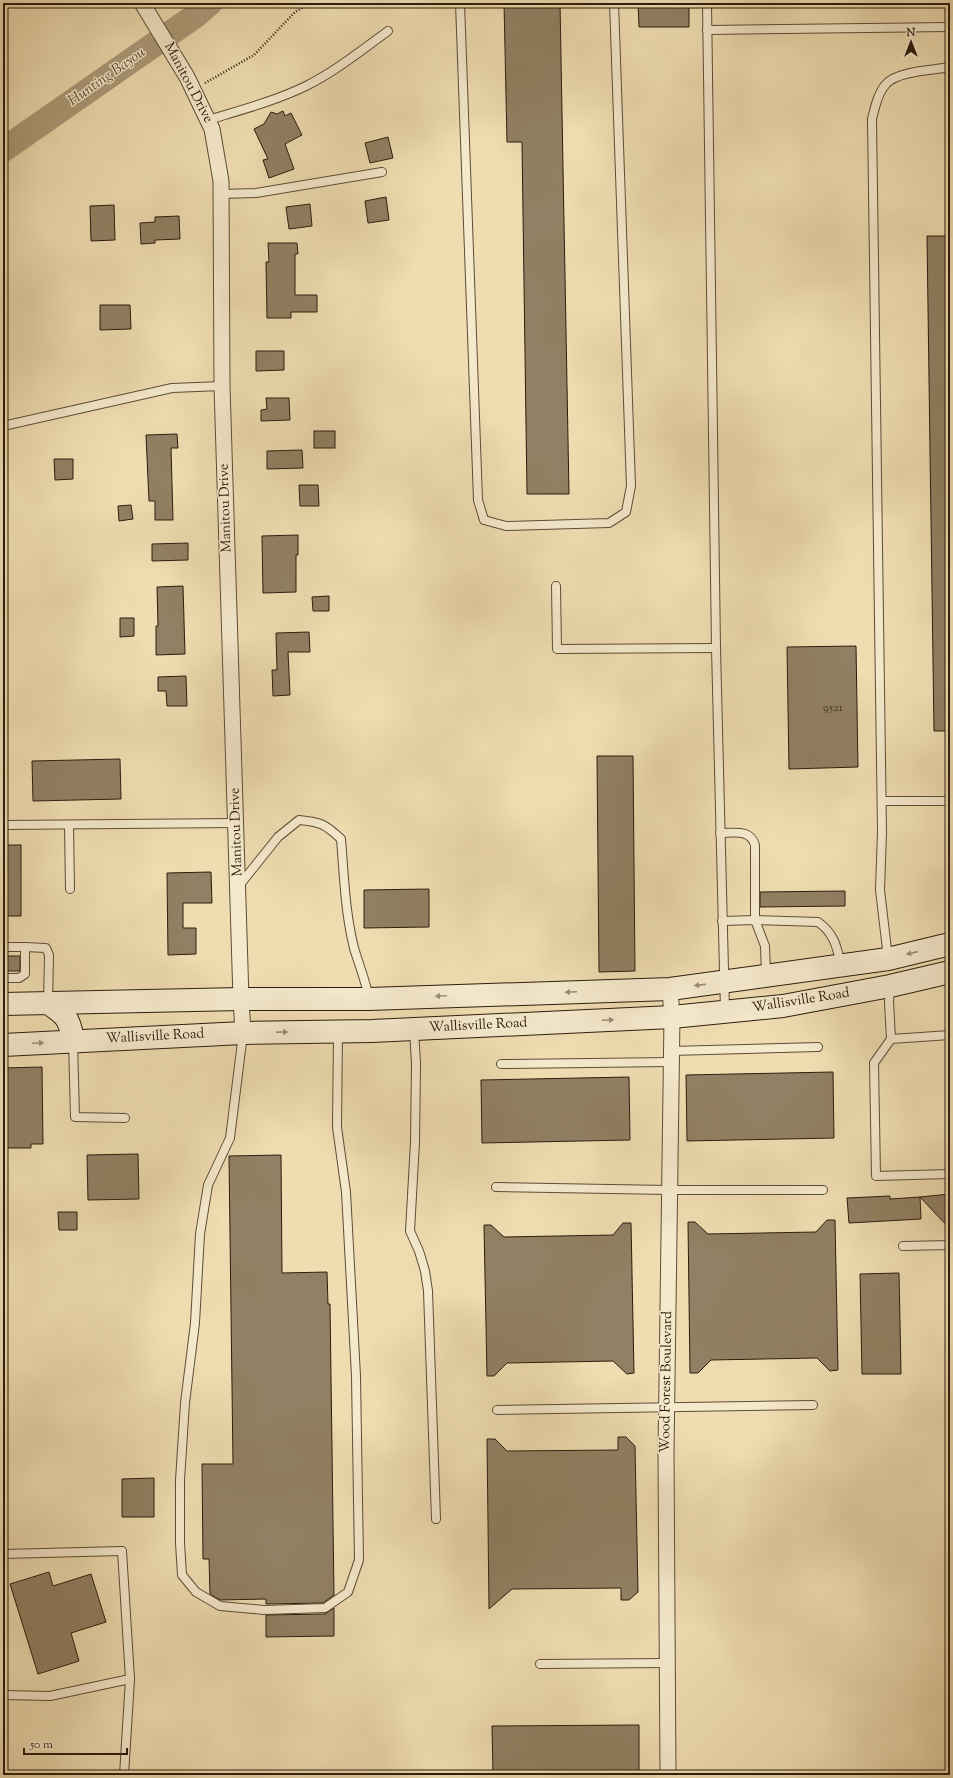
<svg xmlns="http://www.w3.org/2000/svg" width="953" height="1778" font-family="'Sorts Mill Goudy',serif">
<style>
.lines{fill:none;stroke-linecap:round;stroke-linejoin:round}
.river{stroke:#ad9b7a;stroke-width:25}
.building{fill:#918063;stroke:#2c1c0e}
.lane-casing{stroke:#5d4c37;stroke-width:10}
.street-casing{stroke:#5d4c37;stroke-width:17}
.secondary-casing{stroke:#2c1c0e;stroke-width:24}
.path{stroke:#2c1c0e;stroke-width:2.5;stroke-dasharray:1 2;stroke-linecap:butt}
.lane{stroke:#f5e9cc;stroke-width:8}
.street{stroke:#f5e9cc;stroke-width:15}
.secondary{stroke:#f5e9cc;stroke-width:22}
.oneway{fill:#9b8d76}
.labels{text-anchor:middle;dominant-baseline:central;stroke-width:3;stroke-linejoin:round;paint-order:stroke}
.number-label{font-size:12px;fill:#453523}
.street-label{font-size:14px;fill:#2c1c0e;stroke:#f5e9cc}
.water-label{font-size:15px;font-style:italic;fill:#604f39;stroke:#f5e9cc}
</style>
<rect width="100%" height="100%" fill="#efddb1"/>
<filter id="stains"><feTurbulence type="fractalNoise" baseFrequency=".005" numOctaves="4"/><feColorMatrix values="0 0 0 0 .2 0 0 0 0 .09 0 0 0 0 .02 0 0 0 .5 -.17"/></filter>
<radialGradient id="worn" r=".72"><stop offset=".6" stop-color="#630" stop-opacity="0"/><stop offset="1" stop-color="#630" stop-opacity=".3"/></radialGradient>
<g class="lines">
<!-- river -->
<path class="river" d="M3 150 195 16 210 3"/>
</g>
<!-- building -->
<g class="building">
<path d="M504 3H560L569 494H527L522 142H507Z"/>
<path d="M638 3H689V27H639Z"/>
<path d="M283 111 285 116 291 113 302 135 285 144 294 169 269 178 263 160 268 159 254 129 264 124 271 112 277 114Z"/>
<path d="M388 137 393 158 370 163 365 143Z"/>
<path d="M386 197 389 220 368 223 365 201Z"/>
<path d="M310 204 312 226 289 229 286 207Z"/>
<path d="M114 205 115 240 91 241 90 206Z"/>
<path d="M179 216 180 239 155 240V243L141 244 140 223 155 222V217Z"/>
<path d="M927 236H950V731H934Z"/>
<path d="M268 243H297L298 254H295V295H317V312H291V318H267L266 262H269Z"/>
<path d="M100 305H130L131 329 100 330Z"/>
<path d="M256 351H284V370L256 371Z"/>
<path d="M266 398H289L290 420 261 421V410L267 409Z"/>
<rect x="314" y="431" width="21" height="17"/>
<path d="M177 434 178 448H171L173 520H155V501H149L146 435Z"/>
<path d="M302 450 303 468 267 469V451Z"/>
<path d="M54 459H73V479L55 480Z"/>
<path d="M299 485H318L319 506H300Z"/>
<path d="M131 505 133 519 119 521 118 506Z"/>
<path d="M298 535V555H296V592L263 593 262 536Z"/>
<path d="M188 543V560L152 561V544Z"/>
<path d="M183 586 185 654 156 655V626H158L157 587Z"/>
<path d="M329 596V611H313L312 597Z"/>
<path d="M120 618H134V636L120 637Z"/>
<path d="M309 632 310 652H288L290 695 273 696 272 670H277L276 633Z"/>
<path d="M856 646 858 767 789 769 787 647Z"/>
<path d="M186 676 187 706H167L166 691H158V677Z"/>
<path d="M597 756H633L635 971 599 972Z"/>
<path d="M120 759 121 799 33 801 32 761Z"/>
<rect x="3" y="845" width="18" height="71"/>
<path d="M211 872 212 903H183V928H196V954L168 955 167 873Z"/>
<path d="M429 889V927L364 928V890Z"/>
<path d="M845 891V906L760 907V892Z"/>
<rect x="3" y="956" width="17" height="15"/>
<path d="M42 1067 43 1144H31V1148H3V1068Z"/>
<path d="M833 1072 834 1138 687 1141 686 1075Z"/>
<path d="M629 1077 630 1140 482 1143 481 1080Z"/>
<path d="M138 1154 139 1199 88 1200 87 1155Z"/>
<path d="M281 1155 282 1273 327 1272 328 1304H330L334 1595 323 1603 266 1604V1599L220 1600 210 1594 209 1559H203L202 1464H233L229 1156Z"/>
<path d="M950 1194V1229L920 1197Z"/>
<path d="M890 1196V1199L920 1197 921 1219 849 1223 847 1198Z"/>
<path d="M58 1212H77V1230H59Z"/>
<path d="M827 1220H835L838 1370 830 1371 817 1358 711 1360 698 1373H690L688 1222H695L708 1234 816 1232Z"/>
<path d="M623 1223H631L634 1373 627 1374 613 1361 507 1363 494 1376H487L484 1225H491L504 1237 613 1235Z"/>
<path d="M899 1273 901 1374H862L860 1274Z"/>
<path d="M618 1437H626L635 1446 638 1592 629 1600H621V1588L512 1589 489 1609 487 1439H495L507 1451 618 1450Z"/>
<path d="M154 1478V1517H122V1479Z"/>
<path d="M49 1572 53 1586 91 1574 106 1622 71 1633 79 1661 38 1674 10 1584Z"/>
<path d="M334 1608V1636L266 1637V1615L325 1614Z"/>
<path d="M639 1725V1775H493L492 1726Z"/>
</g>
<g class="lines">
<!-- lane casing -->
<g class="lane-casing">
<g id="lane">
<path d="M460 3 478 500 484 520 506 526 609 523 626 512 631 486 614 3"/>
<path d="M707 3 716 648 725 1011"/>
<path d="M707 30 950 27"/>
<path d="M208 120C241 110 275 101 306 86 336 71 362 50 388 31"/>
<path d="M221 194 256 193 382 172"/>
<path d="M3 426 172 388 222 386"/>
<path d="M556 586 557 649 716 648"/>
<path d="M882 801H950"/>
<path d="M3 825 237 823"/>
<path d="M69 825 70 889"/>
<path d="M720 833C735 833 750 829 755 845V920L765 946 766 974"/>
<path d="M238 887 278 837 299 820C321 822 325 824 341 839 344 875 345 912 354 948 359 965 365 979 369 998"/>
<path d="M722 921 755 920 818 922C834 933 837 947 841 965"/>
<path d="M3 947H25"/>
<path d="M888 958 880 890 882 832 872 119C875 107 878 93 886 84 897 71 934 70 950 67"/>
<path d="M3 978H19L25 974V947L46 948 49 955 48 1003"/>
<path d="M890 987 889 1002 891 1039 874 1063 876 1176 950 1174"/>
<path d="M414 1030 416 1063 415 1142 410 1231 419 1251 425 1271 428 1291 436 1519"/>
<path d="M243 1034 230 1138 208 1185 200 1234 195 1323 185 1403 180 1480V1543L182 1575 196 1592 220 1606 264 1610 325 1608 348 1592 359 1560 356 1376 346 1192 337 1127 338 1032"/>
<path d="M891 1039 950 1035"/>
<path d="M73 1042 75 1117 125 1118"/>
<path d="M671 1051 818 1047"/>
<path d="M501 1064 671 1062"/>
<path d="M496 1187 669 1190H823"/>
<path d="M903 1246 950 1245"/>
<path d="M497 1410 813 1405"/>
<path d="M3 1554 122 1551 130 1679 124 1775"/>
<path d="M540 1664 667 1663"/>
<path d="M3 1695 50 1696 130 1679"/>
</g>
</g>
<!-- street casing -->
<g class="street-casing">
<g id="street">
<path d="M142 3 187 77 212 129 221 181 222 386 241 999 243 1033"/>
<path d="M668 1775 666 1453 672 1017 670 989"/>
</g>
</g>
<!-- secondary casing -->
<g class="secondary-casing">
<g id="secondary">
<path d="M48 1003C66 1015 70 1019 73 1041"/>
<path d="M3 1004 241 999H369L670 989 888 959 950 944"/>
<path d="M3 1045 243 1033 372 1031 672 1017 783 1006 890 986 950 972"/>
</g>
</g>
<!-- path -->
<path class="path" d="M205 83 254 55 295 12 311 3"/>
<!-- lane -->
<use href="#lane" class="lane"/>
<!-- street -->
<use href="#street" class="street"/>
<!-- secondary -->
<use href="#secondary" class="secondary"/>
</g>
<!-- one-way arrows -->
<defs><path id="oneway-solid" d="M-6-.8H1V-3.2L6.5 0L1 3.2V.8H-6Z"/></defs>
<g class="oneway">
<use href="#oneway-solid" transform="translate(912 953) rotate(167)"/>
<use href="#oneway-solid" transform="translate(700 985) rotate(173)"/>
<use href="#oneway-solid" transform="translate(571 992) rotate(178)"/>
<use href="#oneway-solid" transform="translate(441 996) rotate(178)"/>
<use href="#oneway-solid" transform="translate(608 1020) rotate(-3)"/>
<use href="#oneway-solid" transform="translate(282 1032) rotate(-1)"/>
<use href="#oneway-solid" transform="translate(38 1043) rotate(-3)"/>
</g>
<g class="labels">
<!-- number labels -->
<g class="number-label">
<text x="833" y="708">9521</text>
</g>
<!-- street labels -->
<g class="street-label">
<text transform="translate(188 83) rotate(62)">Manitou Drive</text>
<text transform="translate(226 508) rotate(-92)">Manitou Drive</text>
<text transform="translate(237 832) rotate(-92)">Manitou Drive</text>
<text transform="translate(801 1001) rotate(-9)">Wallisville Road</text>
<text transform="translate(478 1026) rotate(-3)">Wallisville Road</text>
<text transform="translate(155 1037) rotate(-3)">Wallisville Road</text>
<text transform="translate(667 1382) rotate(-89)">Wood Forest Boulevard</text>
</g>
<!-- water labels -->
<g class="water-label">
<text transform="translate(107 77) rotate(-35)">Hunting Bayou</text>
</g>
</g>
<!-- margin -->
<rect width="953" height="1778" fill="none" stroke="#efddb1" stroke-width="16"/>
<rect x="4" y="4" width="945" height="1770" fill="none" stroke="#2c1c0e" stroke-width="2"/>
<rect x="8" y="8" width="937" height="1762" fill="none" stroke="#2c1c0e"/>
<!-- north arrow -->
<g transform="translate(911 42)" stroke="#f5e9cc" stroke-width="3" paint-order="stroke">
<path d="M0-3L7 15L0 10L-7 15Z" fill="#2c1c0e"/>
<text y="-6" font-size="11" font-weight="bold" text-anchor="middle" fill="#2c1c0e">N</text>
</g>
<!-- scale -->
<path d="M24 1748v6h103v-6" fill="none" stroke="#2c1c0e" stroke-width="2"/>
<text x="30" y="1748" font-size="12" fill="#2c1c0e" stroke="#f5e9cc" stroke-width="3" paint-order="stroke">50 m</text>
<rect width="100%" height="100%" filter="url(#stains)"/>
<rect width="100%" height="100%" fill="url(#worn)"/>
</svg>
